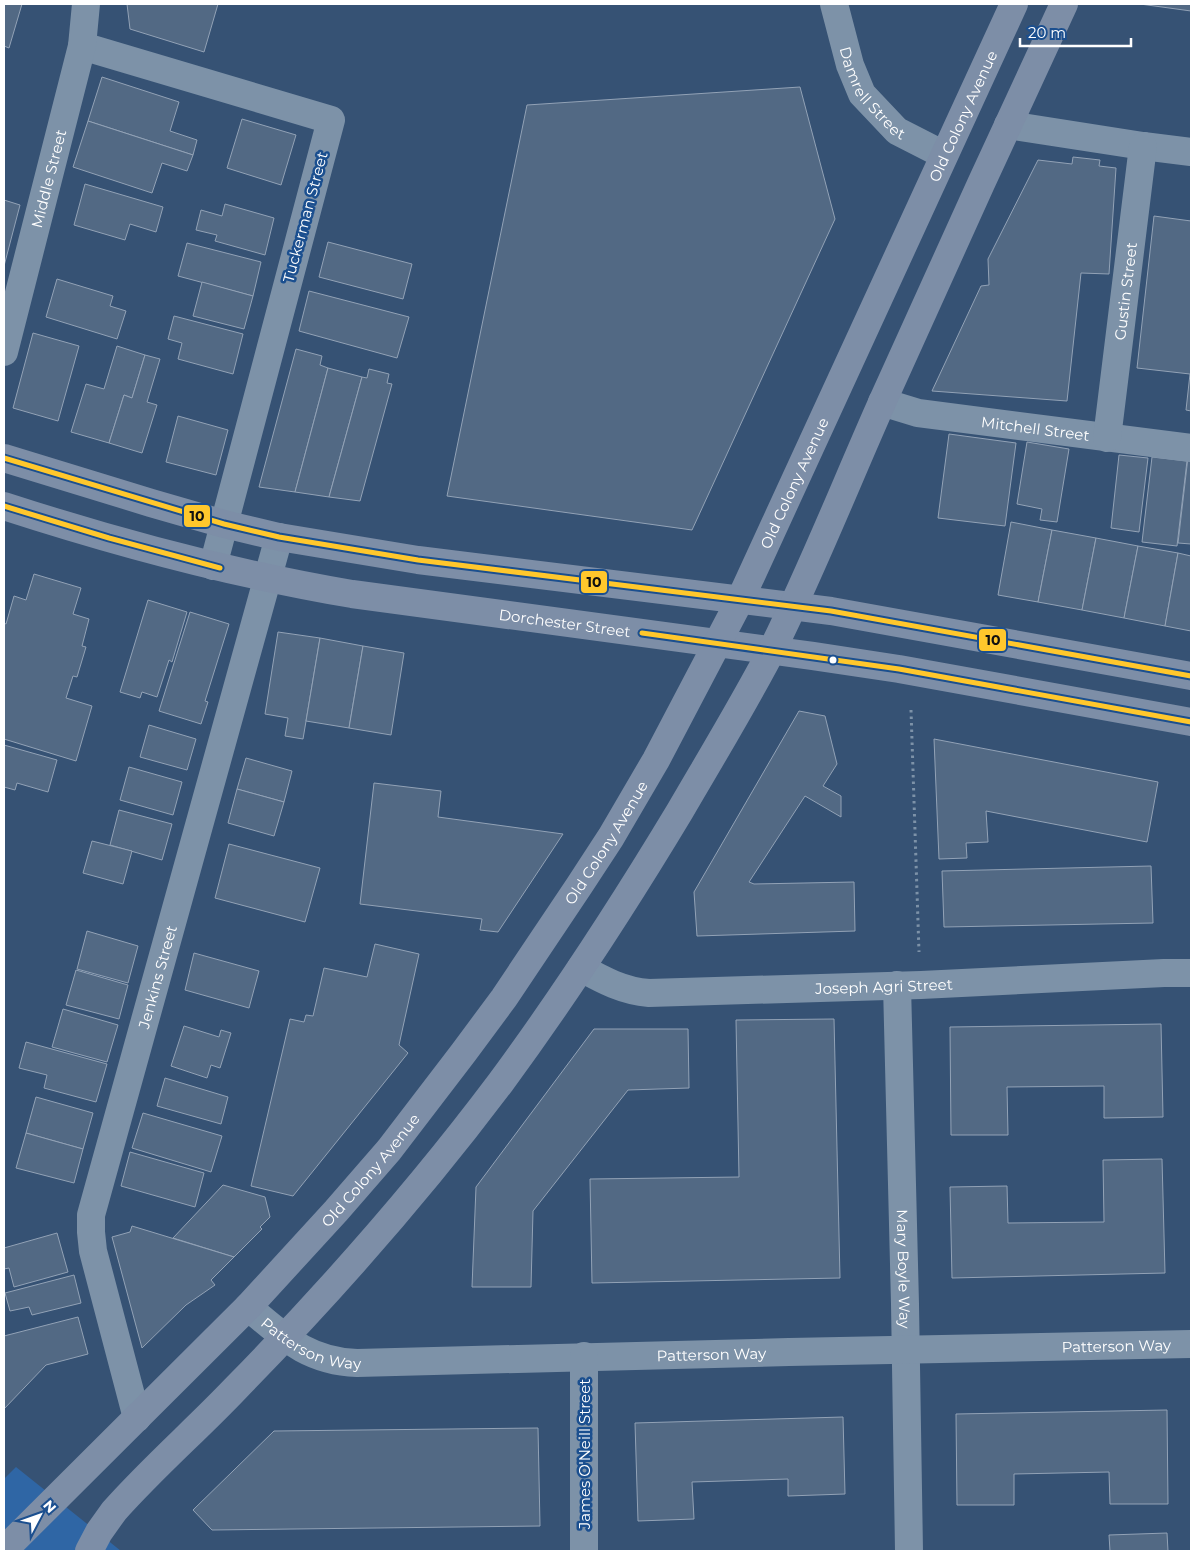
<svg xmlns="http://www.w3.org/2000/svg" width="1195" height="1555" font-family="Montserrat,sans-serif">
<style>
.green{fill:#2f66a5}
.building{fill:#526984;stroke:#92a2b6}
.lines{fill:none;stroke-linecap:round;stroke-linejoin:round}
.path{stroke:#7d92a8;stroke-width:3;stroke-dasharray:2.5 4;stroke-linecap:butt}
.minor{stroke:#7d92a8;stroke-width:28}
.major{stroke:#7d8ea7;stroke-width:28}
.bus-1-casing{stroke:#1b4f8f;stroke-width:9}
.bus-1{stroke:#ffc72c;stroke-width:5}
.bus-dot{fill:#fff;stroke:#1b4f8f;stroke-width:2}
.labels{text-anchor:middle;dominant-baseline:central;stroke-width:5;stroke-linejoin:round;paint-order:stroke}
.street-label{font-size:15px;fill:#fff;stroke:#1b4f8f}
.line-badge{stroke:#1b4f8f;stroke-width:2}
.pale-badge-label{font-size:14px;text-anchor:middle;font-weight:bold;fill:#111}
</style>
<rect width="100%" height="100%" fill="#365274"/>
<!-- green -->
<path class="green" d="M16 1467 121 1551H4V1479Z"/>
<!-- building -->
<g class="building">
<path d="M4 4H22L9 48 4 46Z"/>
<path d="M127 4H218L204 52 130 29Z"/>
<path d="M1140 4H1191V11Z"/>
<path d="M102 77 179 102 170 131 197 140 193 155 88 121Z"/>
<path d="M800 87 835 219 692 530 447 496 527 105Z"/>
<path d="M242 119 296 135 281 185 227 168Z"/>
<path d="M88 121 193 155 187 171 162 163 152 193 73 167Z"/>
<path d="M1073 157 1100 160 1099 166 1116 168 1109 274 1081 273 1067 401 932 391 981 286 989 285 988 259 1038 160 1072 164Z"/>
<path d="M85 184 163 207 156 232 130 224 125 240 74 225Z"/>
<path d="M4 200 20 205 4 266Z"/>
<path d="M225 204 274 218 265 255 215 241 217 235 196 230 201 210 222 216Z"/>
<path d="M1154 216 1191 221V411L1186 410 1190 374 1137 368Z"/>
<path d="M328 242 412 264 403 299 319 277Z"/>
<path d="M187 243 261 262 253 296 178 276Z"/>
<path d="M57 279 113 296 110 306 126 311 117 339 46 317Z"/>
<path d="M202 282 253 296 244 329 193 316Z"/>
<path d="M309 291 409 317 397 358 299 331Z"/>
<path d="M174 316 243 334 233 374 178 359 182 343 168 339Z"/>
<path d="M33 333 79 346 58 421 13 408Z"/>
<path d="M117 346 145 355 132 398 124 395 109 443 71 432 86 384 104 389Z"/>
<path d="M296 349 322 356 320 365 328 368 295 492 259 487Z"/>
<path d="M145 355 160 359 147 402 157 405 142 453 109 443 124 395 132 398Z"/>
<path d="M328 368 362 377 329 497 295 492Z"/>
<path d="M369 369 389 374 387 383 392 384 360 501 329 497 362 377 367 378Z"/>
<path d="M178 416 228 430 216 475 166 462Z"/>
<path d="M949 434 1016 443 1005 526 938 518Z"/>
<path d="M1027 442 1069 449 1057 522 1040 520 1042 509 1017 504Z"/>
<path d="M1119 455 1148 458 1139 532 1111 528Z"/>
<path d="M1152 457 1187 461 1177 546 1142 542Z"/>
<path d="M1188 457 1191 458V544L1178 543Z"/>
<path d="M1011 522 1052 530 1038 602 998 595Z"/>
<path d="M1052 530 1096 538 1082 610 1038 602Z"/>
<path d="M1096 538 1138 546 1124 618 1082 610Z"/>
<path d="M1138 546 1178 553 1165 626 1124 618Z"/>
<path d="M1178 553 1191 556V631L1165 626Z"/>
<path d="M34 574 81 588 73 614 89 619 82 646 86 647 77 677 73 676 66 698 92 706 76 761 4 739V623L6 624 14 596 26 600Z"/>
<path d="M148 600 187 612 172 662 169 660 157 697 142 692 140 698 120 692Z"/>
<path d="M190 612 229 624 205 701 208 702 201 724 159 711Z"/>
<path d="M278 632 320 638 303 739 285 736 288 718 265 714Z"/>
<path d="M320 638 363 646 349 728 306 721Z"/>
<path d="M363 646 404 653 391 735 349 728Z"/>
<path d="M799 711 825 716 837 764 823 786 841 796V817L805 796 749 882 754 884 854 882 855 931 697 936 694 892Z"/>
<path d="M149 725 196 739 187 770 140 757Z"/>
<path d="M934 739 1158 782 1147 842 986 811 988 842 966 843 967 858 939 859Z"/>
<path d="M4 745 57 760 48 792 17 783 15 790 4 787Z"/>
<path d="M246 758 292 771 284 802 237 789Z"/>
<path d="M129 767 182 782 173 815 120 800Z"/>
<path d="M374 783 441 791 438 817 563 834 498 932 480 930 482 919 360 904Z"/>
<path d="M237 789 284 802 274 836 228 823Z"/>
<path d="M119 810 172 824 162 860 110 845Z"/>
<path d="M92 841 132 851 123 884 83 873Z"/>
<path d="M229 844 320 868 305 922 215 898Z"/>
<path d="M1151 866 1153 923 944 927 942 871Z"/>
<path d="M87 931 138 946 128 983 77 969Z"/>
<path d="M375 944 419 954 399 1045 408 1053 293 1196 251 1186 290 1019 304 1022 306 1015 313 1016 324 968 367 977Z"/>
<path d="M194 953 259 971 249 1008 185 990Z"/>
<path d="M76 970 128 985 119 1019 66 1005Z"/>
<path d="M63 1009 118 1025 107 1062 52 1047Z"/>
<path d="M834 1019 840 1278 592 1283 590 1179 739 1177 736 1020Z"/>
<path d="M1161 1024 1163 1117 1104 1118V1086L1007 1087 1008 1135H951L950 1027Z"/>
<path d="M184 1026 219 1037 221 1030 231 1033 220 1068 211 1065 207 1078 171 1066Z"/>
<path d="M594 1029H688L689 1088 628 1090 533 1211 531 1287H472L476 1187Z"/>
<path d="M26 1042 107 1064 96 1102 44 1088 47 1075 19 1068Z"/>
<path d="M165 1078 228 1097 221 1124 157 1106Z"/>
<path d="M36 1097 93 1113 83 1149 26 1133Z"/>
<path d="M143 1113 222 1136 211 1172 132 1148Z"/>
<path d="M26 1133 83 1149 74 1183 16 1168Z"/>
<path d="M130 1152 204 1173 195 1207 121 1186Z"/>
<path d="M1162 1159 1165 1273 952 1278 950 1187 1007 1186 1008 1223 1104 1222 1103 1160Z"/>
<path d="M223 1185 265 1197 270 1217 260 1227 262 1229 234 1257 173 1238Z"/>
<path d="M132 1226 234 1257 211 1280 215 1285 186 1305 142 1348 112 1237 130 1232Z"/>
<path d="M57 1233 68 1272 14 1287 9 1268 4 1269V1248Z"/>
<path d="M74 1275 81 1303 32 1315 29 1307 10 1311 5 1293Z"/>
<path d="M78 1317 88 1354 46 1365 4 1409V1336Z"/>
<path d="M1167 1410 1168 1504H1110L1109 1472 1014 1474V1505H957L956 1414Z"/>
<path d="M843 1417 845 1494 788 1496V1479L692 1482 694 1519 638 1521 635 1423Z"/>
<path d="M538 1428 540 1526 212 1530 193 1510 274 1431Z"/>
<path d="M1167 1533 1168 1551H1110L1109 1535Z"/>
</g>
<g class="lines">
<!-- path -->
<path class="path" d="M911 710 919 952"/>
<!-- minor -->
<g class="minor">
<path id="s1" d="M834 4 850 65 862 94 897 131 944 155"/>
<path d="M82 46 331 120 213 566"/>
<path d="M1008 125 1143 146 1191 152"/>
<path id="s2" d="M4 352 82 46 86 4"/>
<path id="s3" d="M882 402 918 413 1191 448"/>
<path id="s4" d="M1107 438 1143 146"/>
<path id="s5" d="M581 968C603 980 623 991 649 993L921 985 1164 973H1191"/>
<path id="s6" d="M897 985 905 1304 909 1551"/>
<path id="s7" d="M248 1307C284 1337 307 1361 357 1363L789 1352 1191 1344"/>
<path id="s8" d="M137 1418 93 1251 91 1232V1215L279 537"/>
<path d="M584 1551V1356"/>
</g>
<!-- major -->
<g class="major">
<path d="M4 458 151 503 224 524 279 537 418 560 831 611 1191 676"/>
<path id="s9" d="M4 506C118 543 234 574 352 594L813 656 899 669 1191 722"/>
<path id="s10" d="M4 1550 248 1307 336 1211 389 1150 464 1052 504 998 579 886 611 837 656 760 740 600 1014 4"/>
<path d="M89 1551 99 1532 114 1511C152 1468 196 1430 235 1389 330 1292 420 1190 501 1082 565 995 624 904 680 811 712 756 745 702 774 646 814 565 847 481 884 398 943 266 1003 135 1064 4"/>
</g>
<!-- bus-1 casing -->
<g class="bus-1-casing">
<g id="bus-1">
<path d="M4 458 224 524 279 537 418 560 831 611 1191 676"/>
<path d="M4 506 109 538 220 568"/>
<path d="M642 633 899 669 1191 722"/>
</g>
</g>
<!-- bus-1 -->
<use href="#bus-1" class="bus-1"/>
</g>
<!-- markers -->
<circle class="bus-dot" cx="833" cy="660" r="4.5"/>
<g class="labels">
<!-- street labels -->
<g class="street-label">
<text stroke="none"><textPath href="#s1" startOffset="99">Damrell Street</textPath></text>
<text stroke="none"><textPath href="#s10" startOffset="1742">Old Colony Avenue</textPath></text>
<text stroke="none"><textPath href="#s2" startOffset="179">Middle Street</textPath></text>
<text transform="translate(305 217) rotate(-75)">Tuckerman Street</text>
<text stroke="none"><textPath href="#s4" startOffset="148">Gustin Street</textPath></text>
<text stroke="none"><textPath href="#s3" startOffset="156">Mitchell Street</textPath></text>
<text stroke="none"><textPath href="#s10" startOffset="1338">Old Colony Avenue</textPath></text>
<text stroke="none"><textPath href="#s9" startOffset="574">Dorchester Street</textPath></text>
<text stroke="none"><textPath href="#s10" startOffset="932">Old Colony Avenue</textPath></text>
<text stroke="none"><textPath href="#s8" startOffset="456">Jenkins Street</textPath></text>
<text stroke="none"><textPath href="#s5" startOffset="308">Joseph Agri Street</textPath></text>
<text stroke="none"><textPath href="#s10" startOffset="528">Old Colony Avenue</textPath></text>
<text stroke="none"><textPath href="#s6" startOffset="284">Mary Boyle Way</textPath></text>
<text stroke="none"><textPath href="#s7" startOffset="75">Patterson Way</textPath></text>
<text stroke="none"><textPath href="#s7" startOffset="885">Patterson Way</textPath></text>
<text stroke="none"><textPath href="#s7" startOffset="480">Patterson Way</textPath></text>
<text transform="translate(584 1454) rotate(-90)">James O'Neill Street</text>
</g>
</g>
<g class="line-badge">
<rect x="183" y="504" width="28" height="24" rx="5" fill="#ffc72c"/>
<rect x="580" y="570" width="28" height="24" rx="5" fill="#ffc72c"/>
<rect x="978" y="628" width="29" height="24" rx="5" fill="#ffc72c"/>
</g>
<g class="pale-badge-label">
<text x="197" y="521">10</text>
<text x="594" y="587">10</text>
<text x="993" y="645">10</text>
</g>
<!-- border -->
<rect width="1195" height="1555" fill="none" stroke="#ffffff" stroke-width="10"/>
<!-- north arrow -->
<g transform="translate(40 1515) rotate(49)" stroke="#1b4f8f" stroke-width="4" paint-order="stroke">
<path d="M0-4L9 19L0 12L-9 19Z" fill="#ffffff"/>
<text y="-8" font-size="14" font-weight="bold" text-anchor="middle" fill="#ffffff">N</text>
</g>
<!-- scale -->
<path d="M1020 38v8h111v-8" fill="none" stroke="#ffffff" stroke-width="2.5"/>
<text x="1028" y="38" font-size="15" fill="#ffffff" stroke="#1b4f8f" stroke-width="4" paint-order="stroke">20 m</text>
</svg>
